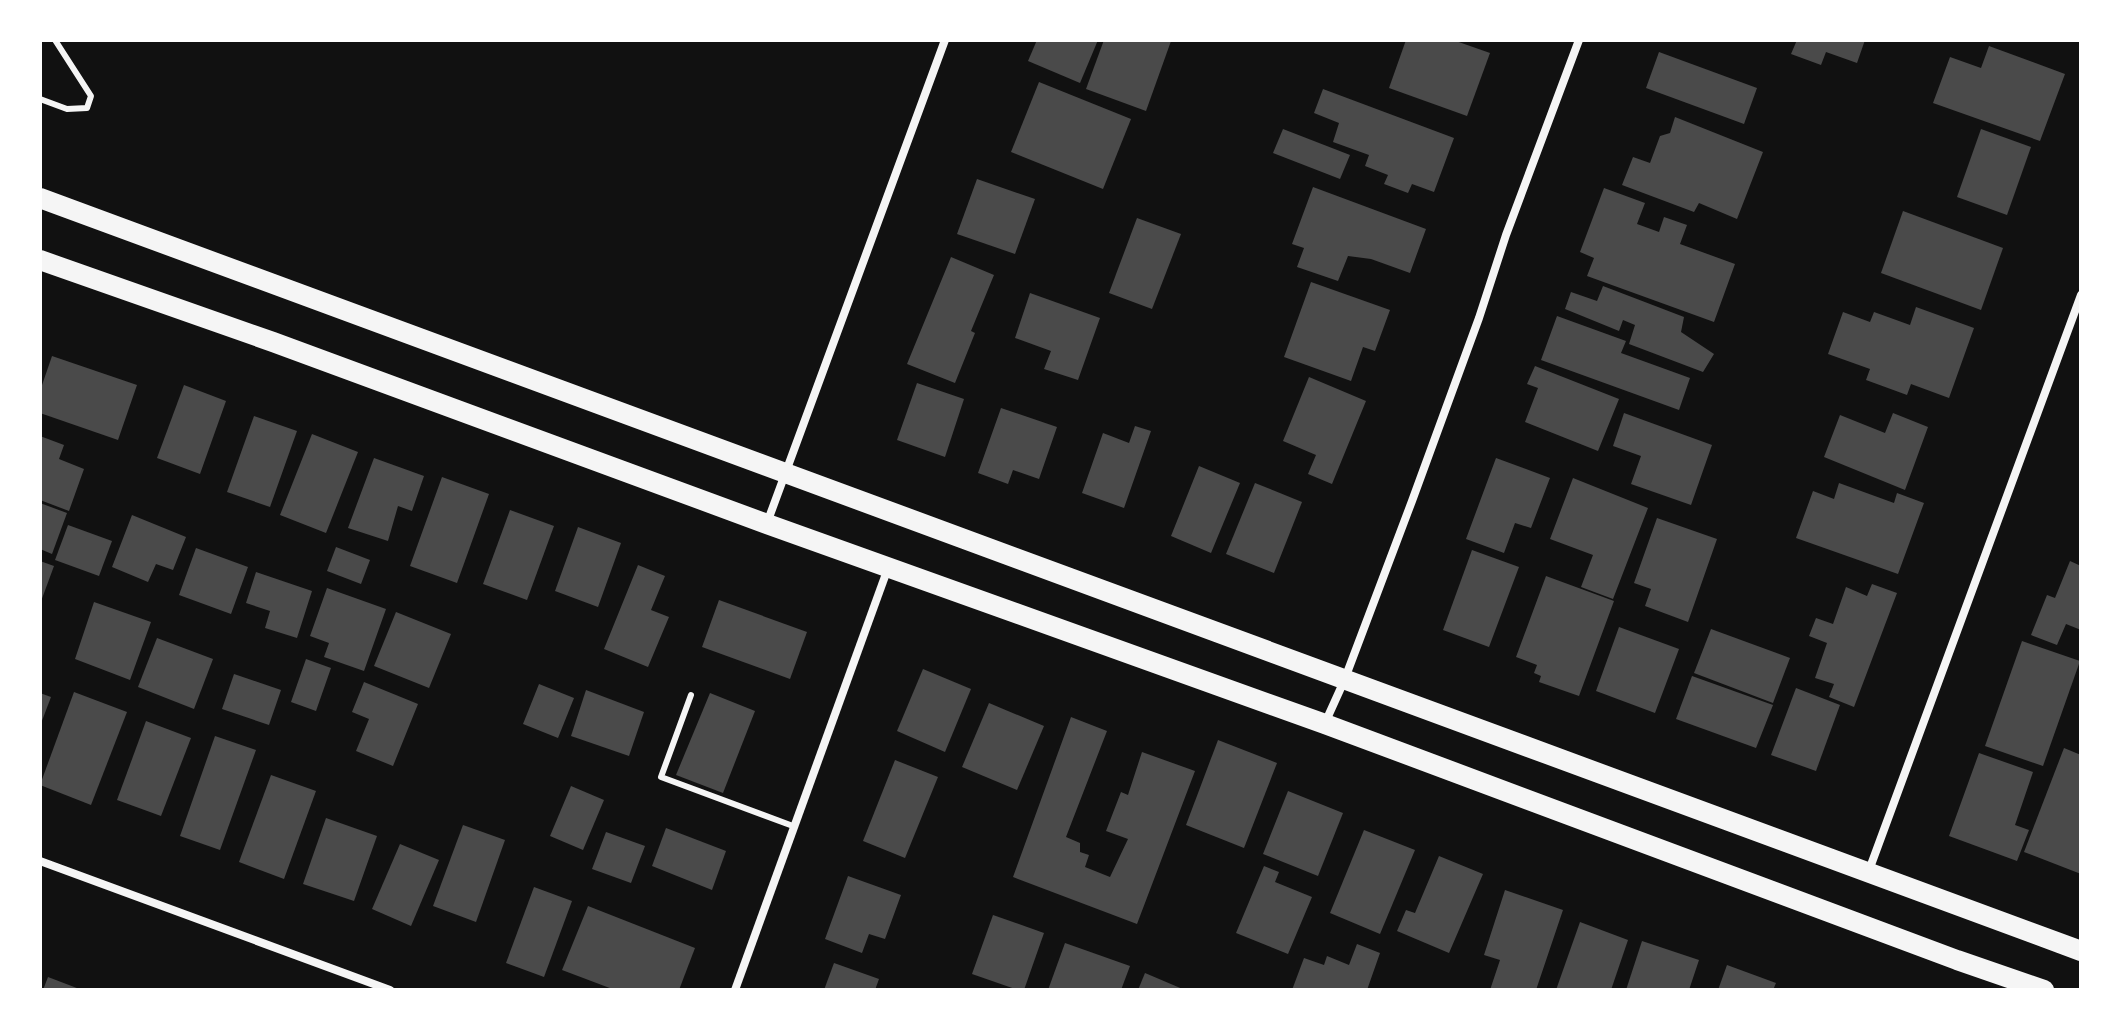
<svg xmlns="http://www.w3.org/2000/svg" width="2121" height="1030" font-family="Mulish,sans-serif">
<style>
.building{fill:#4a4a4a}
.lines{fill:none;stroke-linecap:round;stroke-linejoin:round}
.service{stroke:#f5f5f5;stroke-width:6}
.minor{stroke:#f5f5f5;stroke-width:8}
.primary{stroke:#f5f5f5;stroke-width:20}
</style>
<rect width="100%" height="100%" fill="#111"/>
<!-- building -->
<g class="building">
<path d="M1037 40H1098L1080 83 1028 61Z"/>
<path d="M1104 40 1171 41 1146 111 1086 89Z"/>
<path d="M1406 40H1453L1490 53 1467 116 1389 88Z"/>
<path d="M1797 40H1865L1857 63 1826 52 1821 65 1791 54Z"/>
<path d="M1989 46 2065 74 2040 141 1933 103 1950 57 1981 68Z"/>
<path d="M1659 52 1757 88 1744 124 1646 88Z"/>
<path d="M1039 82 1131 119 1103 189 1011 152Z"/>
<path d="M1323 89 1454 138 1434 192 1412 184 1408 193 1384 184 1388 175 1365 166 1369 155 1333 142 1339 123 1314 113Z"/>
<path d="M1675 117 1763 152 1737 219 1699 203 1694 212 1622 185 1633 157 1650 163 1660 136 1670 133Z"/>
<path d="M1283 129 1350 155 1340 179 1273 153Z"/>
<path d="M1981 129 2031 147 2007 215 1957 197Z"/>
<path d="M977 179 1035 199 1015 254 957 234Z"/>
<path d="M1313 187 1426 229 1410 273 1371 259 1348 256 1338 281 1297 267 1304 248 1292 244Z"/>
<path d="M1604 188 1645 203 1637 224 1659 232 1664 217 1687 225 1680 244 1735 264 1714 322 1587 276 1594 258 1580 252Z"/>
<path d="M1903 211 2003 248 1981 310 1881 273Z"/>
<path d="M1137 218 1181 234 1152 309 1109 293Z"/>
<path d="M951 257 994 275 971 331 975 333 955 383 907 364Z"/>
<path d="M1311 282 1390 310 1375 351 1363 347 1351 381 1284 357Z"/>
<path d="M1603 286 1684 317 1681 332 1714 354 1703 372 1629 344 1635 325 1623 320 1619 331 1565 309 1571 292 1597 301Z"/>
<path d="M1030 293 1100 318 1078 380 1044 369 1051 351 1015 338Z"/>
<path d="M1916 307 1974 328 1949 398 1911 384 1907 395 1866 380 1870 369 1828 354 1843 312 1870 322 1874 312 1910 325Z"/>
<path d="M1557 316 1626 341 1621 353 1690 378 1679 410 1541 360Z"/>
<path d="M52 356 137 385 118 440 40 413V391Z"/>
<path d="M1535 366 1619 399 1598 451 1525 422 1538 388 1527 384Z"/>
<path d="M1309 377 1366 401 1332 484 1308 474 1316 455 1283 441Z"/>
<path d="M917 383 964 399 945 457 897 440Z"/>
<path d="M184 385 226 401 200 474 157 458Z"/>
<path d="M1001 408 1057 427 1039 479 1013 470 1008 484 978 473Z"/>
<path d="M1624 413 1712 445 1691 505 1631 484 1641 456 1613 446Z"/>
<path d="M1893 413 1928 427 1905 490 1824 457 1840 415 1885 433Z"/>
<path d="M254 416 297 431 270 507 227 492Z"/>
<path d="M1135 426 1151 431 1124 508 1082 493 1103 433 1129 443Z"/>
<path d="M312 434 358 452 326 533 280 515Z"/>
<path d="M40 436 64 445 59 459 84 469 69 511 40 500Z"/>
<path d="M374 458 424 476 412 511 398 506 388 541 348 528Z"/>
<path d="M1496 458 1550 478 1531 528 1515 523 1504 553 1466 539Z"/>
<path d="M1199 466 1240 483 1211 553 1171 536Z"/>
<path d="M442 477 489 494 457 583 410 566Z"/>
<path d="M1573 478 1648 508 1613 599 1581 587 1593 555 1550 539Z"/>
<path d="M1255 483 1302 502 1274 573 1226 554Z"/>
<path d="M1839 483 1894 503 1897 493 1924 503 1898 574 1796 538 1813 491 1834 499Z"/>
<path d="M40 503 67 513 52 554 40 549Z"/>
<path d="M510 510 554 526 527 600 483 584Z"/>
<path d="M132 515 186 537 173 570 156 564 148 582 112 567Z"/>
<path d="M1657 518 1717 539 1688 622 1645 606 1651 589 1634 583Z"/>
<path d="M68 525 112 541 99 576 55 560Z"/>
<path d="M578 527 621 543 598 607 555 591Z"/>
<path d="M336 547 370 560 361 584 327 571Z"/>
<path d="M196 548 248 567 231 614 179 595Z"/>
<path d="M1472 550 1519 567 1489 647 1443 630Z"/>
<path d="M40 561 54 566 40 604Z"/>
<path d="M2070 561 2081 566V630L2066 624 2057 645 2031 635 2047 595 2055 598Z"/>
<path d="M638 565 665 576 651 610 669 617 648 667 604 649Z"/>
<path d="M256 572 312 591 297 638 265 628 270 611 246 603Z"/>
<path d="M1546 576 1614 601 1579 696 1539 682 1541 676 1534 673 1537 665 1516 657Z"/>
<path d="M1872 584 1897 593 1854 707 1829 697 1834 684 1815 678 1827 643 1809 636 1816 618 1833 624 1846 587 1867 596Z"/>
<path d="M327 588 386 609 364 671 324 657 329 643 310 636Z"/>
<path d="M719 600 807 632 790 679 702 647Z"/>
<path d="M94 602 151 622 130 680 75 659Z"/>
<path d="M396 612 451 634 429 688 374 666Z"/>
<path d="M1619 627 1679 649 1655 713 1596 691Z"/>
<path d="M1711 629 1790 658 1773 703 1694 673Z"/>
<path d="M157 638 213 659 194 709 138 687Z"/>
<path d="M2022 641 2080 661 2043 766 1985 746Z"/>
<path d="M306 659 331 668 316 711 291 702Z"/>
<path d="M923 669 971 689 945 752 897 731Z"/>
<path d="M234 674 281 690 269 725 222 709Z"/>
<path d="M1692 676 1773 705 1756 748 1676 719Z"/>
<path d="M364 682 418 704 393 766 356 751 369 719 352 712Z"/>
<path d="M539 684 574 698 558 738 523 724Z"/>
<path d="M1796 688 1840 705 1816 771 1771 755Z"/>
<path d="M586 690 644 712 629 756 571 736Z"/>
<path d="M74 692 127 712 91 805 40 785Z"/>
<path d="M40 693 51 697 40 726Z"/>
<path d="M710 693 755 711 723 793 676 775Z"/>
<path d="M989 703 1044 726 1017 790 962 767Z"/>
<path d="M1071 717 1107 731 1066 837 1080 843V852L1089 855 1085 867 1110 877 1128 839 1106 831 1121 792 1128 795 1142 752 1195 771 1137 924 1013 877Z"/>
<path d="M146 721 191 738 161 816 117 800Z"/>
<path d="M215 736 256 750 220 850 180 836Z"/>
<path d="M1218 740 1277 763 1244 848 1186 825Z"/>
<path d="M2064 748 2081 755V874L2024 852Z"/>
<path d="M1979 753 2033 772 2015 825 2029 830 2017 861 1949 836Z"/>
<path d="M895 760 938 777 905 858 863 841Z"/>
<path d="M271 775 316 791 284 879 239 862Z"/>
<path d="M571 786 604 800 583 850 550 836Z"/>
<path d="M1288 791 1343 813 1318 876 1263 854Z"/>
<path d="M326 818 377 836 354 901 303 884Z"/>
<path d="M463 825 505 840 476 922 433 906Z"/>
<path d="M666 828 726 851 712 890 652 866Z"/>
<path d="M1364 830 1415 850 1380 934 1330 913Z"/>
<path d="M606 832 645 846 631 883 592 869Z"/>
<path d="M400 844 439 860 411 926 372 909Z"/>
<path d="M1439 856 1483 874 1449 953 1397 931 1406 910 1415 913Z"/>
<path d="M1264 866 1279 872 1275 882 1312 897 1288 954 1236 933Z"/>
<path d="M848 876 901 895 885 939 869 934 862 953 825 939Z"/>
<path d="M534 887 572 901 544 977 506 963Z"/>
<path d="M1505 890 1563 910 1536 990H1490L1500 960 1484 955Z"/>
<path d="M588 906 695 948 679 990H615L562 970Z"/>
<path d="M993 915 1044 933 1024 990H1018L972 974Z"/>
<path d="M1580 922 1628 940 1611 990H1556Z"/>
<path d="M1642 941 1699 960 1689 990H1626Z"/>
<path d="M1065 943 1130 966 1121 990H1048Z"/>
<path d="M1357 944 1380 953 1367 990H1292L1304 958 1324 965 1327 956 1349 965Z"/>
<path d="M834 963 879 979 875 990H824Z"/>
<path d="M1727 965 1776 983 1773 990H1718Z"/>
<path d="M1145 973 1185 990H1138Z"/>
<path d="M48 977 82 990H43Z"/>
</g>
<g class="lines">
<!-- service -->
<g class="service">
<path d="M40 99 67 109 87 108 91 96 55 40"/>
<path d="M691 695 661 777 793 826"/>
</g>
<!-- minor -->
<g class="minor">
<path d="M767 523 945 40"/>
<path d="M1325 723 1344 681 1412 501 1479 318 1506 235 1579 40"/>
<path d="M40 861 390 990"/>
<path d="M1868 873 2081 295"/>
<path d="M735 990 888 568"/>
</g>
<!-- primary -->
<g class="primary">
<path d="M40 198 2081 951"/>
<path d="M40 260 273 342 767 524 1325 724 1957 960 2044 990"/>
</g>
</g>
<!-- border -->
<rect width="2121" height="1030" fill="none" stroke="#ffffff" stroke-width="84"/>
</svg>
